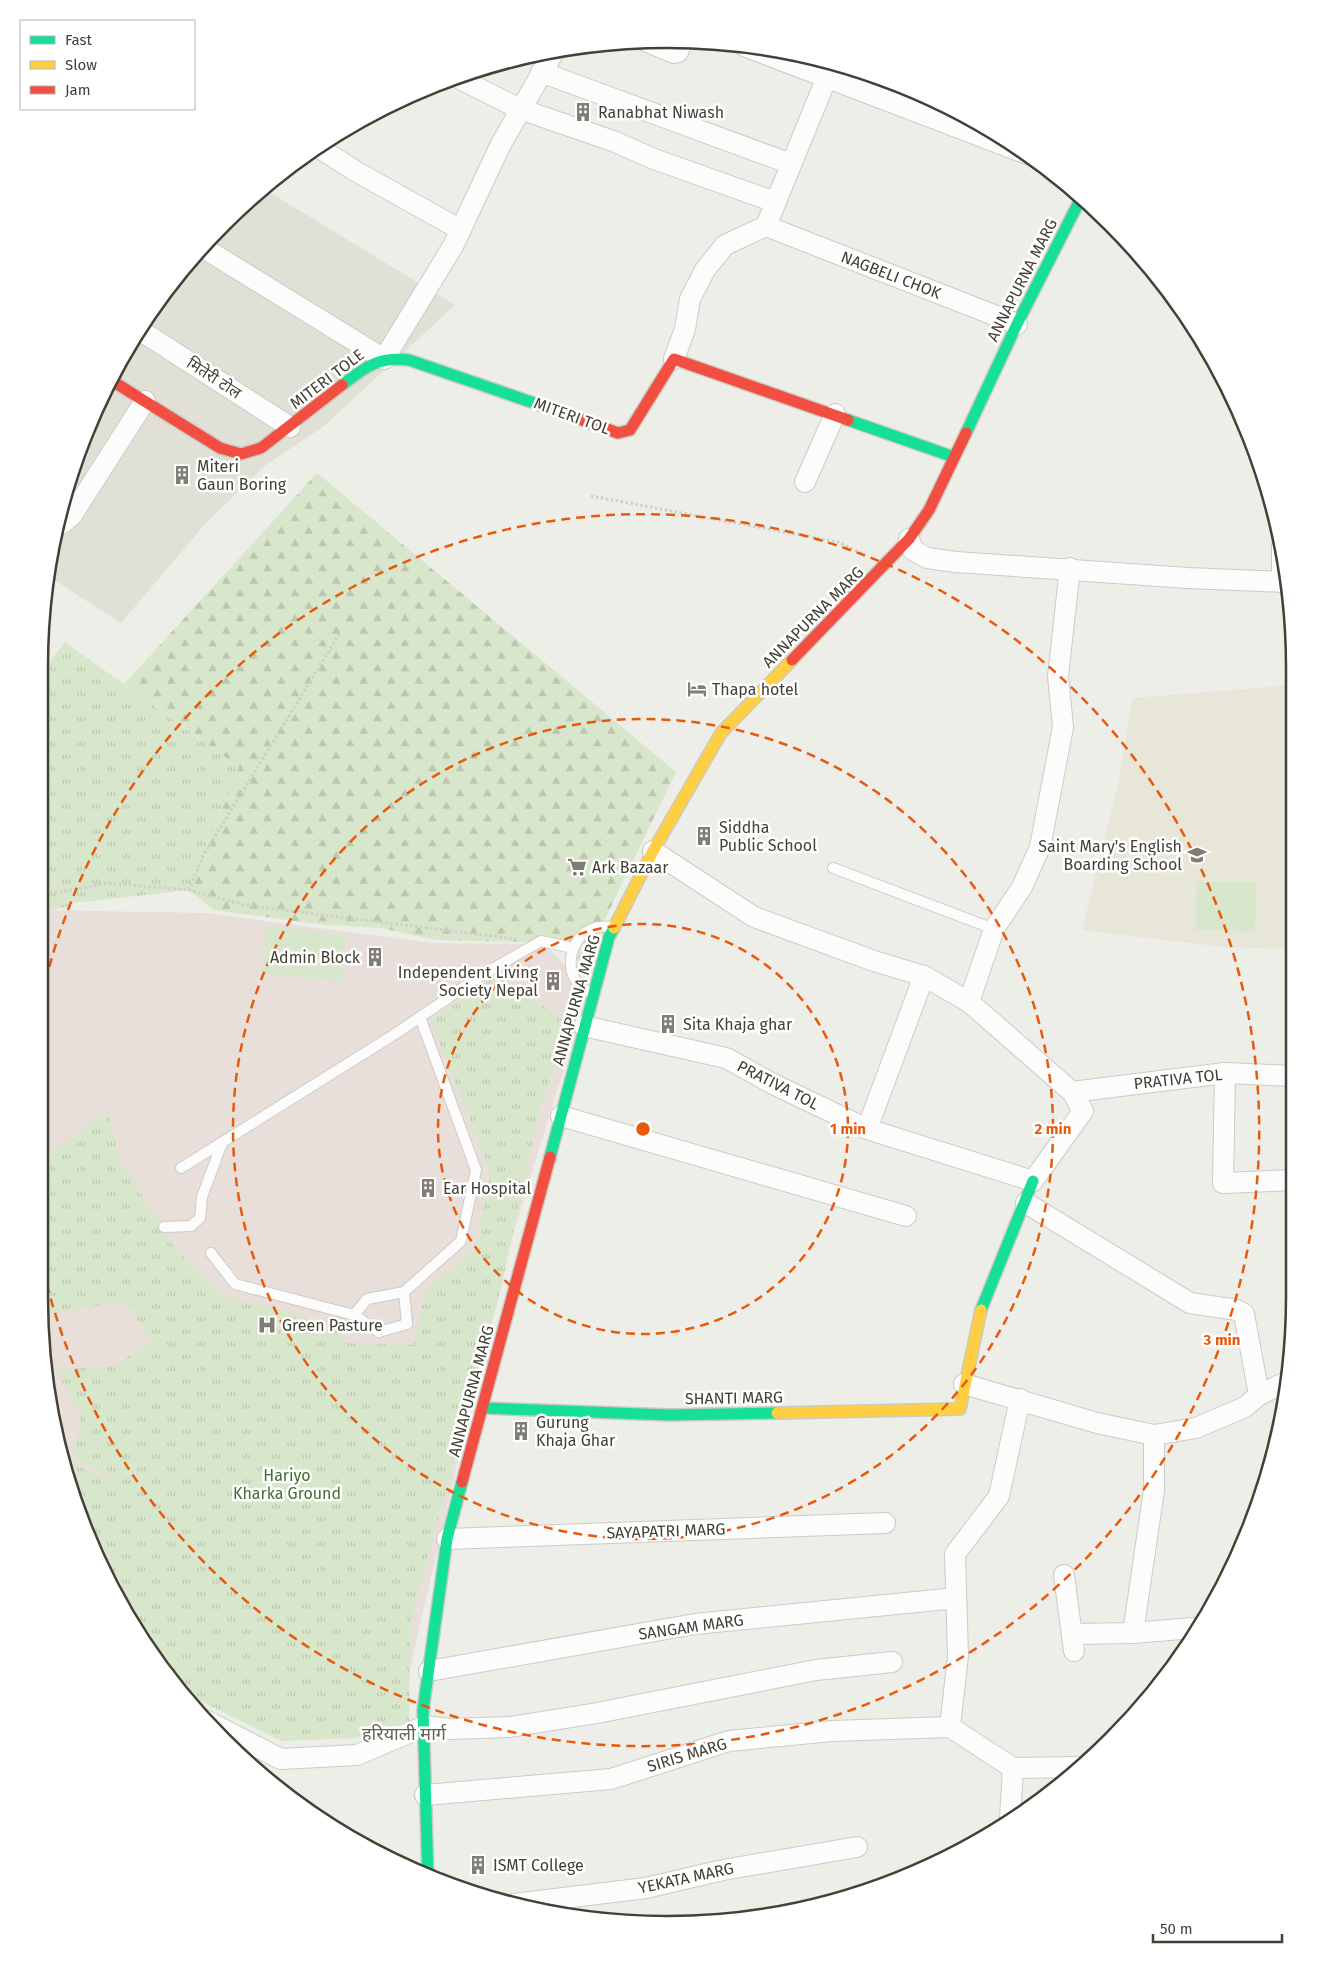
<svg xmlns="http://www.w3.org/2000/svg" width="1333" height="1964" font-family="'Fira Sans','Noto Sans Devanagari',sans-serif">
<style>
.residential{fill:#e1e0d6}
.education{fill:#e8e6d9}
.medical{fill:#e9dfda}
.grass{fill:url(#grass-tufts)}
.forest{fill:url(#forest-firs)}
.pitch{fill:#d8e7cb}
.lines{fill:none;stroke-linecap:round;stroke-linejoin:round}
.lane-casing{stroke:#cccbc6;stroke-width:12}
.street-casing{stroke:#cccbc6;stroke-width:22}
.fast-casing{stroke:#cccbc0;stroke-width:14}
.slow-casing{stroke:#cccbc0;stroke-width:14}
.jam-casing{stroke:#cccbc0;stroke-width:14}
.path{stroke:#cfceca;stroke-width:3;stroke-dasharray:2.5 2.5;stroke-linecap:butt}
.lane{stroke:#fcfcfc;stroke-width:10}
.street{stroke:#fcfcfc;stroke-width:20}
.fast{stroke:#16e098;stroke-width:11}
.slow{stroke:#ffcf43;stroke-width:11}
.jam{stroke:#f24e42;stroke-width:11}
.ring{fill:none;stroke:#e8590c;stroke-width:2.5;stroke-dasharray:9 6}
.labels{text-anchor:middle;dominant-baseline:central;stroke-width:5;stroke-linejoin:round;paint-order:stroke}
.poi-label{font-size:16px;fill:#434036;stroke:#fff;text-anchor:start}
.street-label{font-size:16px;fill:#434036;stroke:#fff}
.park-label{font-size:16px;fill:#3f6f2f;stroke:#fff}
.neighbourhood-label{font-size:18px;fill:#655f4e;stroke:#fff}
.rim{fill:none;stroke:#434036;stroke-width:2.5}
.centre{fill:#e8590c;stroke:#fff;stroke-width:2.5}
.ring-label{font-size:15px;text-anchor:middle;font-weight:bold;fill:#e8590c;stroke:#fff;stroke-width:5;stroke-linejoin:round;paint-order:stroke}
</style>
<defs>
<pattern id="grass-tufts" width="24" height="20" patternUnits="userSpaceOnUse" patternTransform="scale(1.25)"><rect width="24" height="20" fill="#d8e7cb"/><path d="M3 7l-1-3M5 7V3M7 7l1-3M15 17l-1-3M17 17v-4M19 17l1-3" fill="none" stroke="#bbc7af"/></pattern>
<pattern id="forest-firs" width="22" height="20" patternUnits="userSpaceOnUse" patternTransform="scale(1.25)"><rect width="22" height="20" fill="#d8e7cb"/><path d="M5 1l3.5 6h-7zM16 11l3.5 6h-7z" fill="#bbc7af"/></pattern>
</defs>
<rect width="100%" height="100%" fill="#eeeee9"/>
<!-- residential -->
<path class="residential" d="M264 189 455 305 324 426 266 465 207 522 121 623 48 576 51 544 104 389 145 317 222 223Z"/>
<!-- education -->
<path class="education" d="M1294 685V949L1223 947 1082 930 1119 781 1132 698Z"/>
<!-- medical -->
<path class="medical" d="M41 910 205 913 433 943 545 944 588 991 502 1270 399 1716 145 1646 72 1499 44 1380Z"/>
<!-- grass -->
<g class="grass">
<path d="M65 642 239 767 189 890 74 903 66 907 41 912 39 676Z"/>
<path d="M600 934 587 982C569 962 578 944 600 934Z"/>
<path d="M496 975 570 1024 540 1107 501 1289 411 1619 409 1721 357 1738 281 1741 181 1691 145 1646 72 1499 63 1460 123 1485 73 1457 81 1416 56 1369 111 1367 151 1343 127 1301 44 1314 42 1159 108 1110 122 1164 175 1248 221 1295 329 1322 347 1343 413 1345 424 1291 476 1248 490 1171 431 1021Z"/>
</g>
<!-- forest -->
<path class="forest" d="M317 473 676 772 593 944 436 940 381 928 325 925 213 910 189 890 239 767 124 684Z"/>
<!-- pitch -->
<g class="pitch">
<path d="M1197 882H1256L1255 932 1195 930Z"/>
<path d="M267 926 347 935 341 982 262 973Z"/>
</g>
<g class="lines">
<!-- lane casing -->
<g class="lane-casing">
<g id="lane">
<path d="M833 868 994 929"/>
<path d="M593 994C554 980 570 920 611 927"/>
<path d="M181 1168 395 1034 482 975 541 941 573 948"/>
<path d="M164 1227 191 1226 200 1218 202 1197 222 1143"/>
<path d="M211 1253 235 1284 354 1315"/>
<path d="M404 1292 407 1324 379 1332 354 1315 367 1299 404 1292 461 1241 476 1170 420 1017"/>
</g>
</g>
<!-- street casing -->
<g class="street-casing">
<g id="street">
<path d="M645 41 674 53 678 52 683 40"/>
<path d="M744 46 1027 154"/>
<path d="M541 72 791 164"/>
<path d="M456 77 520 109 613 141 654 159 775 202"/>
<path d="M316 146 357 172 461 230"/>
<path d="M766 226 1017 324"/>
<path d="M202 247 384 359 453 246 501 144 555 50"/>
<path d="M138 329 290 427"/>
<path d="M674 359 685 329 690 299 705 270 725 245 766 226 827 77"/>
<path d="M805 482 835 414"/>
<path d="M59 521 63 523 72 515 145 401"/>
<path d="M909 539 913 550 927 558 956 562 1188 578 1286 582"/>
<path d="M1282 546V582"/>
<path d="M653 851 754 917 874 961 924 976 969 1002 1072 1092 1225 1073 1294 1076"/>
<path d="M969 1002 994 929 1022 887 1040 847 1063 727 1058 676 1070 568"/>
<path d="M584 1026 726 1058 773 1084 867 1129 924 976"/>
<path d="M1225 1073 1223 1183 1294 1180"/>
<path d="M561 1116 906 1216"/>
<path d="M867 1129 1033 1181 1083 1111 1072 1092"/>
<path d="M1026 1203 1190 1303 1237 1310 1244 1314 1259 1395"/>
<path d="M964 1384 1097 1423 1154 1435 1196 1428 1245 1407 1259 1395 1286 1382"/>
<path d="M447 1539 885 1523"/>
<path d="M1064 1575 1074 1651"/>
<path d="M1133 1633 1154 1490V1435"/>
<path d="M1073 1634 1133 1633 1193 1628 1191 1636"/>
<path d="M429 1671 695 1624 956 1598"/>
<path d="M205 1720 281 1759 357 1755 425 1726 450 1729 510 1727 597 1713 816 1670 892 1662"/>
<path d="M1013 1768 950 1727 958 1656 955 1554 999 1496 1020 1399"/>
<path d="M425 1795 611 1779 729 1741 832 1731 950 1727"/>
<path d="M1010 1818 1013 1768 1077 1767"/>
<path d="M514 1904 646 1888 723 1870 857 1847"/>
</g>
</g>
<!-- fast casing -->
<g class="fast-casing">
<g id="fast">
<path d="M342 385C365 367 379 356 409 360L563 413"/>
<path d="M848 420 954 457"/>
<path d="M966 433 1017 324 1081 198"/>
<path d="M550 1157 609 937 614 928"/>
<path d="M981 1310 1033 1181"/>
<path d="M483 1408 670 1415 777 1413"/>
<path d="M428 1878 423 1710 447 1539 462 1482"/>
</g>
</g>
<!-- slow casing -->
<g class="slow-casing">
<g id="slow">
<path d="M614 928 653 851 721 733 792 660"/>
<path d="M777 1413 960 1409 981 1310"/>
</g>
</g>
<!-- jam casing -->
<g class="jam-casing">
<g id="jam">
<path d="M109 379 220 448 241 454 261 448 342 385"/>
<path d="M563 413 618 433 630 430 674 359 848 420"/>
<path d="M792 660 909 539 929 510 966 433"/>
<path d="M462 1482 550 1157"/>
</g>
</g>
<!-- path -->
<g class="path">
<path d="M591 496 838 542 865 555"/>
<path d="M189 890 203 856 340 633"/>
<path d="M40 896 108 883 189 890 244 905 516 939"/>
</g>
<!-- lane -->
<use href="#lane" class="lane"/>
<!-- street -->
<use href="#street" class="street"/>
<!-- fast -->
<use href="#fast" class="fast"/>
<!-- slow -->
<use href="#slow" class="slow"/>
<!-- jam -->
<use href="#jam" class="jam"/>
</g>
<!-- distance rings -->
<g class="ring">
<circle cx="643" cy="1129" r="205"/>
<circle cx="643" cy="1129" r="410"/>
<path d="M42 996A616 616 0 1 1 44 1273"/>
</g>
<!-- icons -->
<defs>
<g id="building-bare" transform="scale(1.5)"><path d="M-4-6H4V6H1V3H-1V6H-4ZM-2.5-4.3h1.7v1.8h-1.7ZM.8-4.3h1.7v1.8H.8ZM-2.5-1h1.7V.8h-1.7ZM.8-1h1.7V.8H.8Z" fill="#7f7d75" stroke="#fff" stroke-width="2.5" paint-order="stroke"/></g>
<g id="hotel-bare" transform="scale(1.5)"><path d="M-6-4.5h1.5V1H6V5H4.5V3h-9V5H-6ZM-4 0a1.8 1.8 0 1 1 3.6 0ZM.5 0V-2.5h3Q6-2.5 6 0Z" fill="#7f7d75" stroke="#fff" stroke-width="2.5" paint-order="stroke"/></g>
<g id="school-bare" transform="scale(1.5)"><path d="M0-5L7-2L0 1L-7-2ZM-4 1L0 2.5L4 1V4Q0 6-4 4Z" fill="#7f7d75" stroke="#fff" stroke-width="2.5" paint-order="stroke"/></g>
<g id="supermarket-bare" transform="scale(1.5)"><path d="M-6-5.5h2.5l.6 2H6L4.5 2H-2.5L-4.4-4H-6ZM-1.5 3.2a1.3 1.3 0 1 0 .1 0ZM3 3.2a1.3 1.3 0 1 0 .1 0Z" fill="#7f7d75" stroke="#fff" stroke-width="2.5" paint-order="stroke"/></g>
<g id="hospital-bare" transform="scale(1.5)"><path d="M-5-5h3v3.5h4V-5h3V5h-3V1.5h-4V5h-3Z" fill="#7f7d75" stroke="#fff" stroke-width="2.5" paint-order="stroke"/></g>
</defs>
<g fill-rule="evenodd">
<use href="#building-bare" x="583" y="112"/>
<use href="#building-bare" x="182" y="475"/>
<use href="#hotel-bare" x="697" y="689"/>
<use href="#building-bare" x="704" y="836"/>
<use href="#school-bare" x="1197" y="855"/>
<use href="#supermarket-bare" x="577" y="867"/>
<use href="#building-bare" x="375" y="957"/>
<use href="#building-bare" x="553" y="981"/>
<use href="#building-bare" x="668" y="1024"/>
<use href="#building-bare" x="428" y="1188"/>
<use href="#hospital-bare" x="267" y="1325"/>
<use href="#building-bare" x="521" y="1431"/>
<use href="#building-bare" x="478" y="1865"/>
</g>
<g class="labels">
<!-- poi labels -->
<g class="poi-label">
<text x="598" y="112">Ranabhat Niwash</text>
<text x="197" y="466">Miteri<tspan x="197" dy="18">Gaun Boring</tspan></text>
<text x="712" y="689">Thapa hotel</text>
<text x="719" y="827">Siddha<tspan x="719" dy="18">Public School</tspan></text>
<text x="1182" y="846" text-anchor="end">Saint Mary's English<tspan x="1182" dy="18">Boarding School</tspan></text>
<text x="592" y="867">Ark Bazaar</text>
<text x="360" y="957" text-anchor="end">Admin Block</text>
<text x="538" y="972" text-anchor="end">Independent Living<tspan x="538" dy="18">Society Nepal</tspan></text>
<text x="683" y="1024">Sita Khaja ghar</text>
<text x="443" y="1188">Ear Hospital</text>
<text x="282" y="1325">Green Pasture</text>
<text x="536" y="1422">Gurung<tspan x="536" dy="18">Khaja Ghar</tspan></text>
<text x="493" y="1865">ISMT College</text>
</g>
<!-- street labels -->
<g class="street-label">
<text transform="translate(891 275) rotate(21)">NAGBELI CHOK</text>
<text transform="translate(1022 280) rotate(-63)">ANNAPURNA MARG</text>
<text transform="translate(214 378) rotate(33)">मितेरी टोल</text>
<text transform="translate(327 379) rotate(-37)">MITERI TOLE</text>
<text transform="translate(572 416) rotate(20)">MITERI TOL</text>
<text transform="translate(813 617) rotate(-45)">ANNAPURNA MARG</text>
<text transform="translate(576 1000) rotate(-74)">ANNAPURNA MARG</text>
<text transform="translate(1178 1079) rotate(-6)">PRATIVA TOL</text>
<text transform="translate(778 1085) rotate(27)">PRATIVA TOL</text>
<text transform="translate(471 1391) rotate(-75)">ANNAPURNA MARG</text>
<text transform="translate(734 1398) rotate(-1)">SHANTI MARG</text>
<text transform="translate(666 1531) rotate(-2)">SAYAPATRI MARG</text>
<text transform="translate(691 1627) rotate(-8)">SANGAM MARG</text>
<text transform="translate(687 1755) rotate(-17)">SIRIS MARG</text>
<text transform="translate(686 1878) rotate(-12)">YEKATA MARG</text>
</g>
<!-- park labels -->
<g class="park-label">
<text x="287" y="1475">Hariyo<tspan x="287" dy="18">Kharka Ground</tspan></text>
</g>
<!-- neighbourhood labels -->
<g class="neighbourhood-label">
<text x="404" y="1734">हरियाली मार्ग</text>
</g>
</g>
<!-- crop -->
<path d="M0 0H1333V1964H0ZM667 48H667A619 619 0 0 1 1286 667V1297A619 619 0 0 1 667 1916H667A619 619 0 0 1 48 1297V667A619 619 0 0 1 667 48Z" fill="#fff" fill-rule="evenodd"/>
<path class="rim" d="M667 48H667A619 619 0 0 1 1286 667V1297A619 619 0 0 1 667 1916H667A619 619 0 0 1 48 1297V667A619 619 0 0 1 667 48Z"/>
<circle cx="643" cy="1129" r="8" class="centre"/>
<g class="ring-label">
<text x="848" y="1134">1 min</text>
<text x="1053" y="1134">2 min</text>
<text x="1222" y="1345">3 min</text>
</g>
<!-- legend -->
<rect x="20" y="20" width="175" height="90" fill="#ffffff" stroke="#b4b3af"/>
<rect x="30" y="36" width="25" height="8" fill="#16e098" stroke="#b4b3af"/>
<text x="65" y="45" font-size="15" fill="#434036">Fast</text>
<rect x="30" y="61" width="25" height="8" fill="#ffcf43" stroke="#b4b3af"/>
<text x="65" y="70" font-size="15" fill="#434036">Slow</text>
<rect x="30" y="86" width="25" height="8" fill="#f24e42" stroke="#b4b3af"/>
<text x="65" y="95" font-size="15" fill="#434036">Jam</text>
<!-- scale -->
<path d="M1153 1934v8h129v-8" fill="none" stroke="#434036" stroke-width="2.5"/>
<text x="1160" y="1934" font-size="15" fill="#434036" stroke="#ffffff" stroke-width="4" paint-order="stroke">50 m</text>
</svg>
